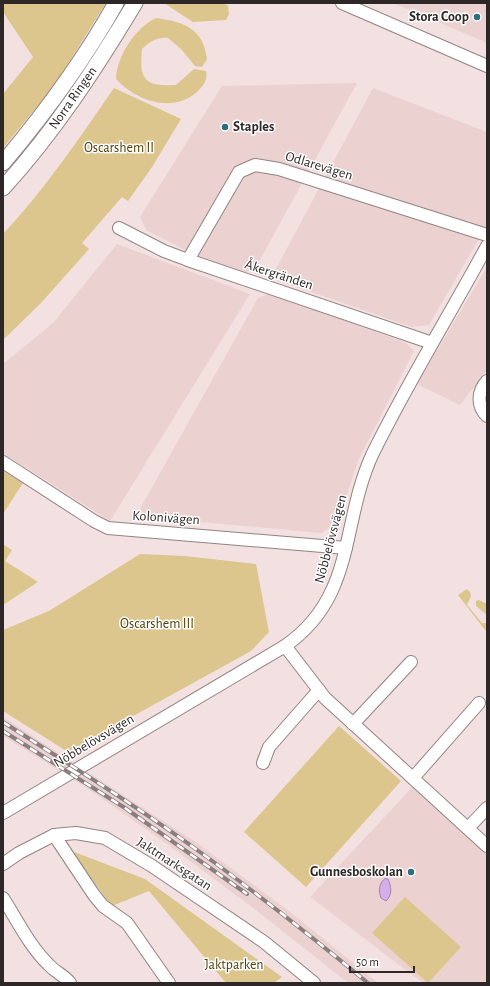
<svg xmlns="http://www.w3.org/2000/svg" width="490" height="986" font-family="'Alegreya Sans',sans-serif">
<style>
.built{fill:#ebd2d0}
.green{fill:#dcc68d}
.water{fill:#d5ade8;stroke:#a385ae}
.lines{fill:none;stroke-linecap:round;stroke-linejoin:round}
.minor-casing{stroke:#928382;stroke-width:14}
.major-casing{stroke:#928382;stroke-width:17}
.minor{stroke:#fff;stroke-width:12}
.major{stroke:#fff;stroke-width:15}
.rail-casing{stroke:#8a7f7e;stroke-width:4}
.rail{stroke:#fff;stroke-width:2.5;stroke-dasharray:8;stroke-linecap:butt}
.poi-dot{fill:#296f7d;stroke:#fff;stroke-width:1.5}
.labels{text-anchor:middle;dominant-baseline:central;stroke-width:3;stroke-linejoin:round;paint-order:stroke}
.poi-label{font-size:14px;font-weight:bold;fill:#2e2727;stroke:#fff;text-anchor:end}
.street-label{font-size:14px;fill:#2e2727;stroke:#fff}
.park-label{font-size:14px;fill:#513f07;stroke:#fff}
</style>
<rect width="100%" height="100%" fill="#f2e1e0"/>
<!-- built -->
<g class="built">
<path d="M393 3H487V43Z"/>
<path d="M357 83 255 269 245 272 201 258 146 230 140 217 222 86Z"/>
<path d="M373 88 487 132V225L429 325 412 327 271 278Z"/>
<path d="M117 244 250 294 110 521 3 453V364L53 323Z"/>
<path d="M487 267V370L460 405 417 384Z"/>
<path d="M270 293 406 343 414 351 358 461 339 520 322 533 136 516 258 298Z"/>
<path d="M3 717 197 843 289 911 378 983H348L256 910 167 844 84 786 3 736Z"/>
<path d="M417 782 487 846V983H423L310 897Z"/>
</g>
<!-- green -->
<g class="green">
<path d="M3 3H106L54 86 3 148V94L33 57 3 12Z"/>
<path d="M164 3H224L228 6 229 14 226 20 193 22Z"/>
<path d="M156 18C184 22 203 28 207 59L202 67 195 66 181 49 168 38C157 37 151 41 142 49 139 79 144 87 176 85L194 69 206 71C208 79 204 85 199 90 175 114 137 102 116 79 117 56 135 28 156 18Z"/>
<path d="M114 88 181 119 152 167 128 201 122 197 82 243 89 249 41 303 3 340V234C45 189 79 139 114 88Z"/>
<path d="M3 471 23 483 3 514Z"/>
<path d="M3 544 12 550 5 561 38 582 3 605Z"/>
<path d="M140 554 185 556 256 564 269 632 251 651 68 752 3 711V630L49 611Z"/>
<path d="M467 589 470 592 471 596 467 605 482 623H487V629L485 630 458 595Z"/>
<path d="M479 600 487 604V615L476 606V601Z"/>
<path d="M339 726 401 781 306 887 244 832Z"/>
<path d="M69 850 145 879 282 977 274 983H226L149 891 112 906Z"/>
<path d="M405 897 461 947 428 983 372 933Z"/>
</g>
<!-- water -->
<path class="water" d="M386 878 388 879C391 886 393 895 386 901L381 898C378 891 379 882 386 878Z"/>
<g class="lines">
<!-- minor casing -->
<g class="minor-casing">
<g id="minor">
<path d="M342 3 487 66"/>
<path d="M119 228 164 251 188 260 432 343"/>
<path d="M188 260 239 172 255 165 279 169 487 235"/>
<path d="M487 381C477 392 477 406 487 416"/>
<path d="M3 462 94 521 108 528 346 548"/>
<path d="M285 646 325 698 487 846"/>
<path d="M353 724 411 662"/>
<path d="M263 763 269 747 319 690"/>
<path d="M413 778 479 703"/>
<path d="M3 813 285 646C357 596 340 523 373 453 408 382 449 316 487 246"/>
<path d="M468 828 487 808"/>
<path d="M54 835 94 895 103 906 127 923 169 983"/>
<path d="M3 864 19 853 54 835 76 833 105 838 152 866 264 942 314 983"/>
<path d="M3 898C17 920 30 947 49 965 56 973 63 974 70 983"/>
</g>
</g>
<!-- major casing -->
<g class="major-casing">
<g id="major">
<path d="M3 163C45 113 84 60 116 3"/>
<path d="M3 188C54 132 96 68 135 3"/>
</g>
</g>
<!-- minor -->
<use href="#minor" class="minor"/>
<!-- major -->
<use href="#major" class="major"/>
<!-- rail casing -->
<g class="rail-casing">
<g id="rail">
<path d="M3 722C67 763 132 803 193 847 253 890 311 936 368 983"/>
<path d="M3 731 125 808 247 894"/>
</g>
</g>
<!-- rail -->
<use href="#rail" class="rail"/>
</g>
<!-- markers -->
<g class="poi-dot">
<circle cx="477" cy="17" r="4"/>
<circle cx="225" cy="127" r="4"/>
<circle cx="411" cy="872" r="4"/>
</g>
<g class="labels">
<!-- poi labels -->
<g class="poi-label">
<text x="469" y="17">Stora Coop</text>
<text x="233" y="127" text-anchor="start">Staples</text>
<text x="403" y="872">Gunnesboskolan</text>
</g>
<!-- street labels -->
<g class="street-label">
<text transform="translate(73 98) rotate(-55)">Norra Ringen</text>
<text transform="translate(319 166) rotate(17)">Odlarevägen</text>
<text transform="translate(279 275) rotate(18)">Åkergränden</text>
<text transform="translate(166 518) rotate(4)">Kolonivägen</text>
<text transform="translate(331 539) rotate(-75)">Nöbbelövsvägen</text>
<text transform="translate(94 741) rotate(-31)">Nöbbelövsvägen</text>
<text transform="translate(174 864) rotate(33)">Jaktmarksgatan</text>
</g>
<!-- park labels -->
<g class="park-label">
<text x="119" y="148">Oscarshem II</text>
<text x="157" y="624">Oscarshem III</text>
<text x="234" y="965">Jaktparken</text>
</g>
</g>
<!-- border -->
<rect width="490" height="986" fill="none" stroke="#2e2727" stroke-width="8"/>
<!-- scale -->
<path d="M350 966v6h64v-6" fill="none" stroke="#2e2727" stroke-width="2"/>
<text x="356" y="966" font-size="12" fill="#2e2727" stroke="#ffffff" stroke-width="3" paint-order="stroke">50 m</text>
</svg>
